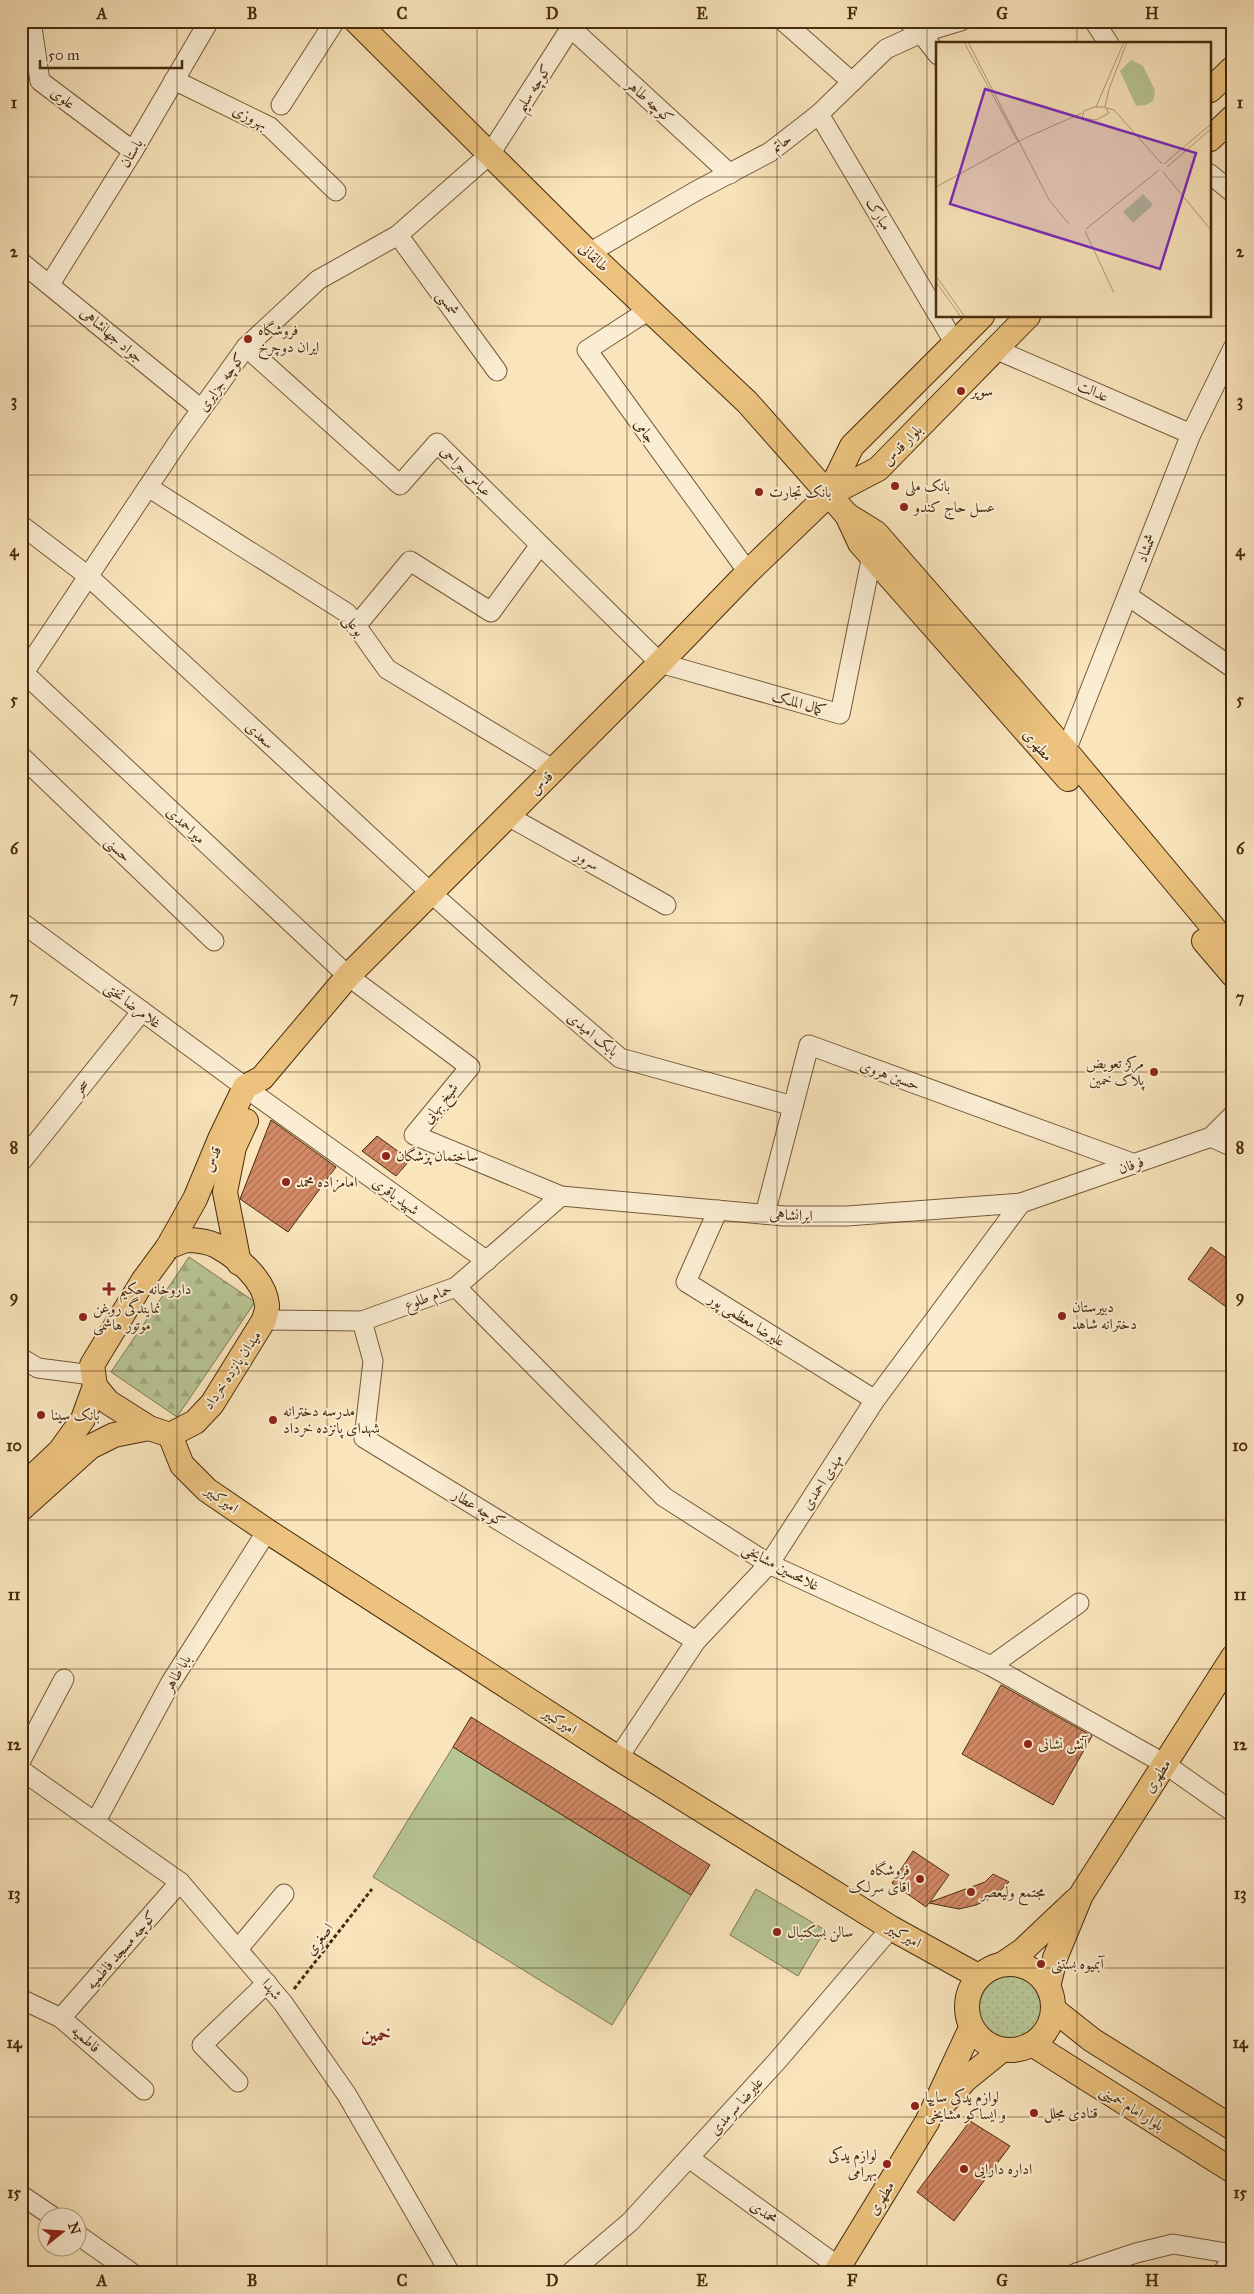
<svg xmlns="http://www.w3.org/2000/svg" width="1254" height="2294" font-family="'IM FELL Great Primer',Amiri,serif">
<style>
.grass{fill:url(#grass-dots);stroke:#807851}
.forest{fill:url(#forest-firs);stroke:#807851}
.pitch{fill:#b8c595;stroke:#807851}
.building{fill:url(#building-hatch);stroke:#472c0d}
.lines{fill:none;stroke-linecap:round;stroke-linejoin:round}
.minor-casing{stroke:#745a38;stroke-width:21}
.major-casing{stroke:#472c0d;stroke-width:26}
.path{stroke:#472c0d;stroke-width:3;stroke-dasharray:4 2.5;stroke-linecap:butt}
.minor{stroke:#fbedd3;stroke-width:19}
.major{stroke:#ecc27e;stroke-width:24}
.grid{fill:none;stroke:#472c0d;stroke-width:1;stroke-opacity:0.55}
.poi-dot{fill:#8f2418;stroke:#fbedd3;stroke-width:2}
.labels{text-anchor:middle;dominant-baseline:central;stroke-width:4;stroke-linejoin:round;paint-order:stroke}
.street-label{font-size:15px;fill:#472c0d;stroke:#fbedd3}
.poi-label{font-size:15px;fill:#472c0d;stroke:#fbedd3;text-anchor:start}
.district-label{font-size:20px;font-weight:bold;fill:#7a1f14;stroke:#fbedd3}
.inset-road{fill:none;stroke:#b29a75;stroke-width:1}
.view{fill:#7b2cbf;fill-opacity:0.15;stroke:#7b2cbf;stroke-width:2.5}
.inset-edge{fill:none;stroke:#472c0d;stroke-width:2.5}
.neatline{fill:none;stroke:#472c0d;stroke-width:2}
.grid-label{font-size:16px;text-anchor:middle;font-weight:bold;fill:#472c0d}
</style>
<defs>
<pattern id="grass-dots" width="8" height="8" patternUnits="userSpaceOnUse" patternTransform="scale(1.25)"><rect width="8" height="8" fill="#b8c595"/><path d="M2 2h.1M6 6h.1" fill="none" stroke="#a0a97f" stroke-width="1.8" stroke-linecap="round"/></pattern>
<pattern id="forest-firs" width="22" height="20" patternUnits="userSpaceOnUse" patternTransform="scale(1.25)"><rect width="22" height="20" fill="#b8c595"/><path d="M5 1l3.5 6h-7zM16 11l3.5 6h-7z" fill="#a0a97f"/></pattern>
<pattern id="building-hatch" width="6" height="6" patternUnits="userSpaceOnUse" patternTransform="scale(1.25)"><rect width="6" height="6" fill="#d38966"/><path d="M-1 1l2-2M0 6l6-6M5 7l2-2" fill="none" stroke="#ad7052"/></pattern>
</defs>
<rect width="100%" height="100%" fill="#f9e4bb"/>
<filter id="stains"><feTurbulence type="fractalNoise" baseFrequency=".004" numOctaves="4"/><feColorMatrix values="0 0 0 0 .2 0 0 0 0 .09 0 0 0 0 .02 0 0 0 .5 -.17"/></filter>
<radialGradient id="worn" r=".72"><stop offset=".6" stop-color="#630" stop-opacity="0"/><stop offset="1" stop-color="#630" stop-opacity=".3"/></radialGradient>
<!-- grass -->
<circle class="grass" cx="1009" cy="2008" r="33"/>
<!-- forest -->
<path class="forest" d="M189 1257 255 1302 177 1417 111 1372Z"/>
<!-- pitch -->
<g class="pitch">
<path d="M453 1747 691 1895 612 2025 373 1877Z"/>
<path d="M756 1889 825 1930 798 1976 730 1935Z"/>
</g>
<!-- building -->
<g class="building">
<path d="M271 1120 336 1167 288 1232 240 1199Z"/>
<path d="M377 1136 410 1160 396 1176 362 1151Z"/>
<path d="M1211 1247 1233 1263V1312L1188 1279Z"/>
<path d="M1001 1685 1092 1736 1053 1805 962 1754Z"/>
<path d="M471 1717 710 1865 691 1895 453 1747Z"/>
<path d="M913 1851 949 1875 930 1902 985 1882 993 1874 1009 1882 994 1897 976 1905 959 1909 929 1903 926 1907 892 1883Z"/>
<path d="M970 2121 1010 2146 954 2221 917 2192Z"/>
</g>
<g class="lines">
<!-- minor casing -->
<g class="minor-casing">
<g id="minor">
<path d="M31 21 40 81 133 151"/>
<path d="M783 21 852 82"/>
<path d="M908 21 921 33 938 55"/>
<path d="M1094 21 1109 44"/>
<path d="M571 28 730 174"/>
<path d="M174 80 270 127 336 191"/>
<path d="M281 105 335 21"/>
<path d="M819 114 938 315"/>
<path d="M1210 174 1233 193"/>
<path d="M398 235 497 371"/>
<path d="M589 253 696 191 770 152 819 114 886 49 921 33 961 21"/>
<path d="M21 262 201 409"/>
<path d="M50 284 133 151 209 21"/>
<path d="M649 310 587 350 748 572"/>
<path d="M939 316 955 344"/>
<path d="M246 347 400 485 437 443 660 663 840 714 872 555"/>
<path d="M995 349 1191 434"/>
<path d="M148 487 347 613 387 669 554 770"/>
<path d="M21 525 88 576 431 893 529 980 620 1058 793 1106"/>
<path d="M1128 596 1233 668"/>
<path d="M356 626 410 561 491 612 540 545"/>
<path d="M24 673 348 976 470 1067 414 1135 561 1196 784 1216H847L1021 1203 1211 1137 1233 1115"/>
<path d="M21 677 180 439 246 347 318 280 398 235 490 154 575 21"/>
<path d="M1066 751 1191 434 1233 348"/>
<path d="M21 756 214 941"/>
<path d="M508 816 666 905"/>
<path d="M21 922 245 1087"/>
<path d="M257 1096 487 1261"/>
<path d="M1211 1137 1233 1147"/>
<path d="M21 1162 142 1011"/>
<path d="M718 1210 686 1282 875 1400"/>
<path d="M765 1214 809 1045 1135 1164"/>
<path d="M456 1287 664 1497 769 1564 991 1666 1165 1764 1233 1812"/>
<path d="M264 1320 362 1321 456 1287 561 1196"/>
<path d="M362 1321 373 1361 364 1438 696 1641"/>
<path d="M21 1358 38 1368 92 1375"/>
<path d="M991 1666 1079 1603"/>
<path d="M618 1758 696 1641 769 1564 875 1400 1021 1203"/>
<path d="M21 1760 64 1679"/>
<path d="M21 1770 180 1882 250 1964 283 2003 347 2095 450 2273"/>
<path d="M96 1821 171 1682 267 1531"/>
<path d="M238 1949 284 1894"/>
<path d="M21 1999 61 2018 144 2090"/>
<path d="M61 2018 180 1882"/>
<path d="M238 2082 202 2045 267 1983"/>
<path d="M689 2158 839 2267"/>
<path d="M21 2195 52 2216"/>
<path d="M78 2235 132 2273"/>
<path d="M570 2273 630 2222 778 2060 891 1928"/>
<path d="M1076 2273 1136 2253 1173 2244 1233 2254"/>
<path d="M1222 2273 1233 2258"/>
</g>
</g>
<!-- major casing -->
<g class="major-casing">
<g id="major">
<path d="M356 21 589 253 747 402 847 515 876 533 1066 751 1233 951"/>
<path d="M1210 90 1233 68"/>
<path d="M1210 139 1233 117"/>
<path d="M828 495 852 446 982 316"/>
<path d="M847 515 860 543 1068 779"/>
<path d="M1204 941 1233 975"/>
<path d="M186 1240C197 1240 207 1241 217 1246 237 1257 265 1280 267 1305 268 1309 265 1315 264 1320L212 1404 195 1422 170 1435 149 1428 108 1402 95 1386 92 1365 143 1281 168 1247Z"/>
<path d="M168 1247 195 1199 220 1139 245 1087 262 1078 348 976 660 663 748 572 828 495 878 469 1028 316"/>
<path d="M239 1263 225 1192 234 1147 246 1121"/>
<path d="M170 1435 182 1465 207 1490 267 1531 618 1758 891 1928 978 1976"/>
<path d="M24 1485 60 1451 83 1419 95 1386"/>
<path d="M21 1509 90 1447 114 1435 149 1428"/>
<circle cx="1010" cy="2007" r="43"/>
<path d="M1003 1964 1022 1951 1076 1900"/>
<path d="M1048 1987 1055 1958 1081 1895 1233 1657"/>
<path d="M1053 2009 1092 2040 1233 2128"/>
<path d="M1032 2044 1233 2171"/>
<path d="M945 2102 965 2080 1002 2050"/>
<path d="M835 2273 927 2122 971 2028"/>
</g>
</g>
<!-- path -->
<path class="path" d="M294 1989 372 1889"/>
<!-- minor -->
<use href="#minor" class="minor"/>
<!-- major -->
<use href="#major" class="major"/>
</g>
<!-- grid -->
<path class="grid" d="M177 21V2273M327 21V2273M477 21V2273M627 21V2273M777 21V2273M927 21V2273M1077 21V44M21 177H938M1210 177H1233M1077 316V2273M21 326H1233M21 475H1233M21 625H1233M21 774H1233M21 923H1233M21 1072H1233M21 1222H1233M21 1371H1233M21 1520H1233M21 1669H1233M21 1819H1233M21 1968H1233M21 2117H1233"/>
<!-- markers -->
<g class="poi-dot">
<circle cx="248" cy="339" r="5"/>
<circle cx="961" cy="391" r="5"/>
<circle cx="895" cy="486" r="5"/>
<circle cx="759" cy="492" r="5"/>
<circle cx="904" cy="507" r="5"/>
<circle cx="1154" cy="1072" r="5"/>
<circle cx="386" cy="1156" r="5"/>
<circle cx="286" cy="1182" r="5"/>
<path d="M106.5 1281.5h5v5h5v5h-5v5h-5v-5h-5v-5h5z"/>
<circle cx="1062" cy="1316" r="5"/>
<circle cx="83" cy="1317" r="5"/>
<circle cx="41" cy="1415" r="5"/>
<circle cx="273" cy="1420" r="5"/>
<circle cx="1028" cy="1744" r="5"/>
<circle cx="920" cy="1879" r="5"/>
<circle cx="971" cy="1892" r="5"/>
<circle cx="777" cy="1932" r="5"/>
<circle cx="1041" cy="1964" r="5"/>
<circle cx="915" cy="2106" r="5"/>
<circle cx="1034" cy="2113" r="5"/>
<circle cx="887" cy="2164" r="5"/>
<circle cx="964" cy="2169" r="5"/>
</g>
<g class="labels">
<!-- street labels -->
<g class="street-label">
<text transform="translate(533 88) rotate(-57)">کوچه سلیم</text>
<text transform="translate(63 98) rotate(37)">علوی</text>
<text transform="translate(650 101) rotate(42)">کوچه طاهر</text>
<text transform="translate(250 117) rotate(27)">بهروزی</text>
<text transform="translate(781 143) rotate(-37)">حاتم</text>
<text transform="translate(131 153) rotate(-59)">باستان</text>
<text transform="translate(879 214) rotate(59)">مبارک</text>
<text transform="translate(594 257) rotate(44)">طالقانی</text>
<text transform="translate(448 303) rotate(54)">شمسی</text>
<text transform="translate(112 335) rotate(40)">جواد جهانشاهی</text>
<text transform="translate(221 382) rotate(-54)">کوچه جزایری</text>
<text transform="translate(1093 391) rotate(24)">عدالت</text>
<text transform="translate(645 431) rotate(54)">جامی</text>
<text transform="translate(902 445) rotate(-46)">بلوار قدس</text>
<text transform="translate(466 471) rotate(45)">عباس جراحی</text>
<text transform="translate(1146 548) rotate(-69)">شمشاد</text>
<text transform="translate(354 625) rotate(51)">بوعلی</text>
<text transform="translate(799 703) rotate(16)">کمال الملک</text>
<text transform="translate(260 735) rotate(43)">سعدی</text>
<text transform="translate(1038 745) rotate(49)">مطهری</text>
<text transform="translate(541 783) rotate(-45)">قدس</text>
<text transform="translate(186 825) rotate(43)">میراحمدی</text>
<text transform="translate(118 849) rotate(44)">حسنی</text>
<text transform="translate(587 860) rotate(30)">سرور</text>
<text transform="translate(133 1005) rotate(37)">غلامرضا تختی</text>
<text transform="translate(593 1034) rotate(39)">بابک امیدی</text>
<text transform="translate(890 1075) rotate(20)">حسین هروی</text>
<text transform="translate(81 1087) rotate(-52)">سحر</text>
<text transform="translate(440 1103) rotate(-51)">شیخ بهایی</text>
<text transform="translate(212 1159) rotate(-67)">قدس</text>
<text transform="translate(1131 1165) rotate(-19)">فرفان</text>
<text transform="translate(396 1196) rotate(36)">شهید باقری</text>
<text transform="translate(791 1215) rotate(2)">ایرانشاهی</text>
<text transform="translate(428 1297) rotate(-20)">حمام طلوع</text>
<text transform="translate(747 1320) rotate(32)">علیرضا معظمی پور</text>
<text transform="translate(232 1370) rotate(-56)">میدان پانزده خرداد</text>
<text transform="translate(822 1482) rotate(-57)">مهدی احمدی</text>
<text transform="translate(222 1499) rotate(36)">امیرکبیر</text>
<text transform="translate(479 1508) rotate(31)">کوچه عطار</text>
<text transform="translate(781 1567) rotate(28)">غلامحسین مشایخی</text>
<text transform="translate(177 1673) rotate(-59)">بابا طاهر</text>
<text transform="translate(560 1721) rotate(33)">امیرکبیر</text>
<text transform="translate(1157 1776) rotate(-57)">مطهری</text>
<text transform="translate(904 1935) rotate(29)">امیرکبیر</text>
<text transform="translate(319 1939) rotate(-52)">اصغری</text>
<text transform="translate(121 1950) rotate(-49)">کوچه مسجد فاطمیه</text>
<text transform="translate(272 1989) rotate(50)">شهدا</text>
<text transform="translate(86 2039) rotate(41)">فاطمیه</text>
<text transform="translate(736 2106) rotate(-48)">علیرضا سرمدی</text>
<text transform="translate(1132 2108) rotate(32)">بلوار امام خمینی</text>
<text transform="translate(881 2198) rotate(-58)">مطهری</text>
<text transform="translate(764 2212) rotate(36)">محمدی</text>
</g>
<!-- poi labels -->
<g class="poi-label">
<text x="258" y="330">فروشگاه<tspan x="258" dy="17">ایران دوچرخ</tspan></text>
<text x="971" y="391">سوپر</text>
<text x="905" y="486">بانک ملی</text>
<text x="769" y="492">بانک تجارت</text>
<text x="914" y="507">عسل حاج کندو</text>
<text x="1144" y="1063" text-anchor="end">مرکز تعویض<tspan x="1144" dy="17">پلاک خمین</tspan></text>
<text x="396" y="1156">ساختمان پزشگان</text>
<text x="296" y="1182">امامزاده محمد</text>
<text x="119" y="1289">داروخانه حکیم</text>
<text x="1072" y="1307">دبیرستان<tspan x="1072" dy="17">دخترانه شاهد</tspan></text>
<text x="93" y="1308">نمایندگی روغن<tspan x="93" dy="17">موتور هاشمی</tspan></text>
<text x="283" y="1411">مدرسه دخترانه<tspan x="283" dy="17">شهدای پانزده خرداد</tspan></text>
<text x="51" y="1415">بانک سینا</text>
<text x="1038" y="1744">آتش نشانی</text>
<text x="910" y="1870" text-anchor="end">فروشگاه<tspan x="910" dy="17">اقای سرلک</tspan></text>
<text x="981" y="1892">مجتمع ولیعصر</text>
<text x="787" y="1932">سالن بسکتبال</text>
<text x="1051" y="1964">آبمیوه بستنی</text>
<text x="925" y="2097">لوازم یدکی سایپا<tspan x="925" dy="17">و ایساکو مشایخی</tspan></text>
<text x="1044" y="2113">قنادی مجلل</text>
<text x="877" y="2155" text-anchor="end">لوازم یدکی<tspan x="877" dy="17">بهرامی</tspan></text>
<text x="974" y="2169">اداره دارایی</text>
</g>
<!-- district labels -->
<g class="district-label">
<text x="376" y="2034">خمین</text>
</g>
</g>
<!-- overview -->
<g transform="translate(936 42)">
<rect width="275" height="275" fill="#f9e4bb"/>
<path d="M195 18 207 24 219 48 217 59 210 63 200 64 184 29ZM207 152 217 163 197 181 187 170Z" fill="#b8c595"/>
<path class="inset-road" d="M28 0 82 100M32 0 113 158 133 182M158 65H169L173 71 160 78 146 76 148 69ZM160 65 188 0M169 65 173 47 191 0M171 66 178 68 226 122M228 122 275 82M231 125 275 87M227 130 275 188M0 145 87 97 146 71M150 187 223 128M149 189 178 251M0 234 29 275M0 240 25 275"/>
<path class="view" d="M49 47 260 111 224 227 14 162Z"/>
<rect width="275" height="275" class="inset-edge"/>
</g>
<!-- margin -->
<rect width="1254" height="2294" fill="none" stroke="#f9e4bb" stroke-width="55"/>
<!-- north arrow -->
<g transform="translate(62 2232) rotate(73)"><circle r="24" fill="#fbedd3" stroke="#b3a084"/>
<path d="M0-4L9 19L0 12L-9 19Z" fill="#8f2418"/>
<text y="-8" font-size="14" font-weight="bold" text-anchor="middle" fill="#472c0d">N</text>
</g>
<!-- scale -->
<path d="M40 60v8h142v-8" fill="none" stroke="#472c0d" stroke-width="2.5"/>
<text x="48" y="60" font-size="15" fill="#472c0d" stroke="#fbedd3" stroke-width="4" paint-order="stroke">50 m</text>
<rect x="28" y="28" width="1198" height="2238" class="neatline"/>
<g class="grid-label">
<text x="102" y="19">A</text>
<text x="252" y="19">B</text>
<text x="402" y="19">C</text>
<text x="552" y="19">D</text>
<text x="702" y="19">E</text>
<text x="852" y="19">F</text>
<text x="1002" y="19">G</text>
<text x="1152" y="19">H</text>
<text x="14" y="108">1</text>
<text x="1240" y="108">1</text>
<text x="14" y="257">2</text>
<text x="1240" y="257">2</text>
<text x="14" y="406">3</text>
<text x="1240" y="406">3</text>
<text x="14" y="556">4</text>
<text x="1240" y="556">4</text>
<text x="14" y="705">5</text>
<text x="1240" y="705">5</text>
<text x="14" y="854">6</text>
<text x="1240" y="854">6</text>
<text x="14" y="1003">7</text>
<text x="1240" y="1003">7</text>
<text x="14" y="1153">8</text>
<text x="1240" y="1153">8</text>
<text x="14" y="1302">9</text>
<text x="1240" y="1302">9</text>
<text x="14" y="1451">10</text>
<text x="1240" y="1451">10</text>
<text x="14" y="1600">11</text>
<text x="1240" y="1600">11</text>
<text x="14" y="1750">12</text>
<text x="1240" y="1750">12</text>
<text x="14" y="1899">13</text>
<text x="1240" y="1899">13</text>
<text x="14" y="2048">14</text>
<text x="1240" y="2048">14</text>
<text x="14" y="2198">15</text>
<text x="1240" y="2198">15</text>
<text x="102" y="2286">A</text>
<text x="252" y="2286">B</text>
<text x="402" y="2286">C</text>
<text x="552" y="2286">D</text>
<text x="702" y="2286">E</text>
<text x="852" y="2286">F</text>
<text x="1002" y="2286">G</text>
<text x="1152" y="2286">H</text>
</g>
<rect width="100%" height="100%" filter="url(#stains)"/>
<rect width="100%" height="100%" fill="url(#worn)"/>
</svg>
